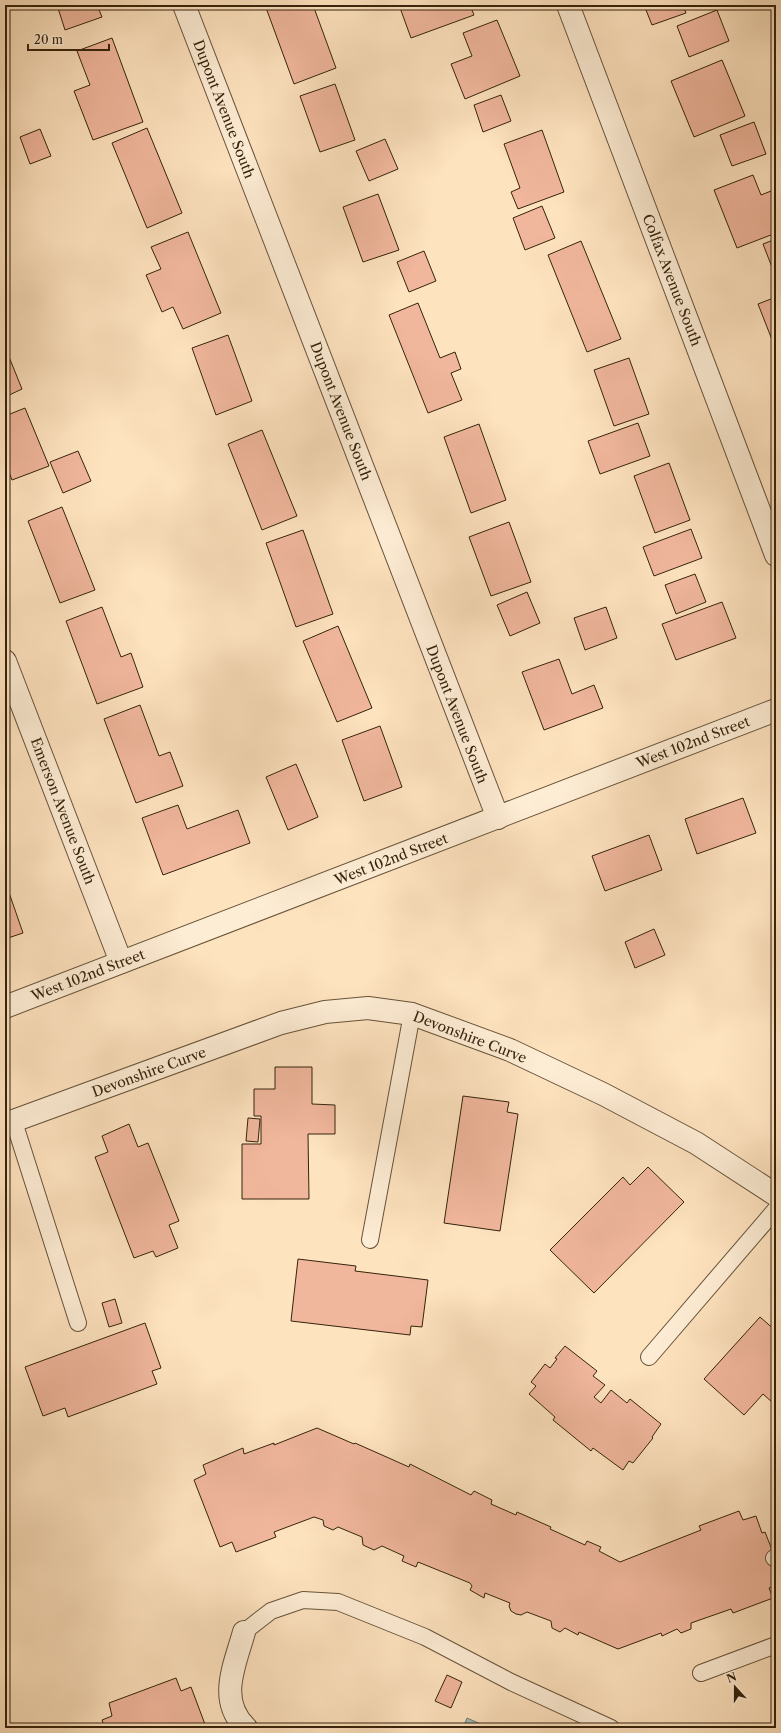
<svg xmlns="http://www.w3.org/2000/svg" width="781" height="1733" font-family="'Libre Caslon Text',serif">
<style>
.water{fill:#a3bcbb;stroke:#777f75}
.building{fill:#f1b79d;stroke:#35230c}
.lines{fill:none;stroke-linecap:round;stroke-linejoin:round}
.service-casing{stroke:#675339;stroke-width:18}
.minor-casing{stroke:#675339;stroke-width:24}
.service{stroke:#feedd5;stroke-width:16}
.minor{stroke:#feedd5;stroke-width:22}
.labels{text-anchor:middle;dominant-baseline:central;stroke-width:3;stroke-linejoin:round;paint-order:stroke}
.street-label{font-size:14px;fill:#35230c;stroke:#feedd5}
</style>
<rect width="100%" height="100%" fill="#fee3bf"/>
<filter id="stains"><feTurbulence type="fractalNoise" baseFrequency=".005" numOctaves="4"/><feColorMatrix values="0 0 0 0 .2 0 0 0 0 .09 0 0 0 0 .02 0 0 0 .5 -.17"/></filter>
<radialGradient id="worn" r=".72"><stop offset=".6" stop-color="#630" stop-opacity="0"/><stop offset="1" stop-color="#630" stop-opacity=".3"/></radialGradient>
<!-- water -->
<path class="water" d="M467 1718 490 1728H463Z"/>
<!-- building -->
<g class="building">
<path d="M57 5H97L102 17 65 30Z"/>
<path d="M265 5H313L336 68 294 84Z"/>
<path d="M399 5H470L474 15 411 38Z"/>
<path d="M644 5H683L686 13 652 25Z"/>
<path d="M717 10 729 41 689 57 677 26Z"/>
<path d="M497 20 520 76 465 99 451 64 472 56 463 33Z"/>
<path d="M112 38 143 122 93 140 74 91 90 85 77 51Z"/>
<path d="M722 60 745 116 694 137 671 81Z"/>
<path d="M335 84 355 140 320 152 300 96Z"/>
<path d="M501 95 511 121 483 132 474 105Z"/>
<path d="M754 122 766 154 732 166 720 135Z"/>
<path d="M147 128 182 213 147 228 112 143Z"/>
<path d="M40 129 51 156 30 164 20 137Z"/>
<path d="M542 130 564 192 518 209 511 192 520 188 504 144Z"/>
<path d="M385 139 398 169 369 181 356 151Z"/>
<path d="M753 175 761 195 776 189V233L737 248 714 190Z"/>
<path d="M378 194 399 250 363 262 343 207Z"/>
<path d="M542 206 555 238 525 250 513 218Z"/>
<path d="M188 232 221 313 183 329 173 307 162 312 146 275 161 269 151 247Z"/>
<path d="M776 239V275H775L763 244Z"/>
<path d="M581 241 621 339 587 352 548 255Z"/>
<path d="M424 251 436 281 409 292 397 262Z"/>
<path d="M776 297V350L758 304Z"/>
<path d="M418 303 440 358 455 352 461 369 451 373 462 400 428 413 389 315Z"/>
<path d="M228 335 252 401 216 415 192 348Z"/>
<path d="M5 347 22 389 5 397Z"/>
<path d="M629 358 649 414 614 426 594 370Z"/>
<path d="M25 408 49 466 12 480 5 462V416Z"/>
<path d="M638 423 650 456 600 474 588 441Z"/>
<path d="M479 424 506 500 471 513 444 437Z"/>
<path d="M262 430 297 516 262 530 228 444Z"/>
<path d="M78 451 91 481 63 493 50 462Z"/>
<path d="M669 463 690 520 655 533 634 476Z"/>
<path d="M62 507 95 590 60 603 28 521Z"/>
<path d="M509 522 531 582 491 596 469 537Z"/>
<path d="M691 529 702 558 654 576 643 547Z"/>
<path d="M303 530 333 614 296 627 266 543Z"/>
<path d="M695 574 706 602 676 614 665 585Z"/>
<path d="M527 592 540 623 510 636 497 605Z"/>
<path d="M722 602 736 638 676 660 662 624Z"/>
<path d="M102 607 121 657 131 653 143 687 97 704 66 621Z"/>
<path d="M606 607 617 638 585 650 574 618Z"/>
<path d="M338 626 372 708 337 722 303 641Z"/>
<path d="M559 659 572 694 594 685 603 708 544 730 522 672Z"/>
<path d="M140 705 159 756 170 752 183 786 136 803 104 719Z"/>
<path d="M380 726 402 787 364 801 342 740Z"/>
<path d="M296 764 318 817 288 830 266 777Z"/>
<path d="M743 798 756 833 697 854 685 819Z"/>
<path d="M178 805 187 829 238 810 250 843 163 875 142 818Z"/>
<path d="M649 835 662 870 605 891 592 856Z"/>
<path d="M5 881 23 933 5 939Z"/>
<path d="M654 929 665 955 635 968 625 942Z"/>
<path d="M275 1067H312V1104L335 1105V1134H308L309 1199H242V1144H261V1116H254V1089H275Z"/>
<path d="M463 1096 509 1102 507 1112 518 1114 500 1231 444 1223Z"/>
<path d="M248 1118 260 1119 258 1142 246 1141Z"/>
<path d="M129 1124 138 1147 148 1143 179 1221 169 1225 178 1248 156 1257 153 1251 134 1258 95 1157 108 1152 102 1136Z"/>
<path d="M648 1167 684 1202 594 1293 550 1250 623 1177 630 1185Z"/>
<path d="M298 1259 356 1266 355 1271 428 1280 422 1327 411 1326 410 1335 291 1321Z"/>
<path d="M115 1299 122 1323 109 1327 102 1303Z"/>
<path d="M760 1317 776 1331V1398L772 1402 763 1394 744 1415 704 1379Z"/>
<path d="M145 1323 161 1368 152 1371 157 1384 68 1417 65 1408 43 1416 25 1367Z"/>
<path d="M565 1346 597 1371 593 1376 605 1385 594 1397 601 1403 611 1390 627 1403 630 1399 661 1424 652 1437 653 1438 633 1463 629 1461 623 1470 593 1448 591 1451 553 1420 555 1417 529 1394 536 1386 531 1382 545 1364 550 1368 557 1359 555 1358Z"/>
<path d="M317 1428 354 1444 355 1443 409 1467 410 1464 471 1495 474 1491 492 1500 491 1504 516 1515 517 1512 551 1527 550 1529 585 1545 587 1541 601 1547 599 1551 620 1562 701 1530 699 1526 739 1511 743 1520 756 1516 762 1533 765 1532 776 1560 775 1566 776 1585 769 1588 773 1598 733 1613 731 1609 691 1623V1629L681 1633 677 1629 662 1636 661 1633 618 1649 579 1632 578 1635 565 1628 560 1632 552 1628 551 1621 527 1612 521 1615 516 1614 511 1611 509 1606 510 1603 485 1593 484 1598 470 1590 472 1586 470 1583 418 1562 416 1567 402 1561 404 1556 382 1546 374 1550 363 1545 362 1537 338 1527 333 1530 324 1526 323 1520 314 1517 274 1532 276 1537 236 1552 232 1542 220 1547 194 1480 206 1474 203 1465 243 1448 244 1454 274 1443V1445Z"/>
<path d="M447 1675 462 1682 451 1708 435 1701Z"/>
<path d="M176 1678 181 1691 191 1687 206 1727 105 1728 102 1720 112 1716 109 1703Z"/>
</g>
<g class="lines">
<!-- service casing -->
<g class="service-casing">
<g id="service">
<path d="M14 1122 78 1323"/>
<path d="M370 1240 412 1014"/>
<path d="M649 1357 776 1209"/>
<path d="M774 1558 776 1557"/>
<path d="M244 1632 271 1611 303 1600 338 1602 425 1637 511 1682 611 1728"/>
<path d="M701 1673 776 1645"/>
</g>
</g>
<!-- minor casing -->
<g class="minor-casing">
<g id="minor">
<path d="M184 5 498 818"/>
<path d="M568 5 776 555"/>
<path d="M5 661 121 962"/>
<path d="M5 1007 776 710"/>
<path d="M5 1124 281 1023 325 1012 368 1008 412 1014 510 1050 603 1094 696 1143 776 1195"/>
<path d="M244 1632C235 1665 217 1700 246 1728"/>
</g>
</g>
<!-- service -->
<use href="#service" class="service"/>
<!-- minor -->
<use href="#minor" class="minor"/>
</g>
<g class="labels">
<!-- street labels -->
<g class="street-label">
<text transform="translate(224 109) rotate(69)">Dupont Avenue South</text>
<text transform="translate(672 280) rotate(69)">Colfax Avenue South</text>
<text transform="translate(341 411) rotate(69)">Dupont Avenue South</text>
<text transform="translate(457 714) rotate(69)">Dupont Avenue South</text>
<text transform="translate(693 742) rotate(-21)">West 102nd Street</text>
<text transform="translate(63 811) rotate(69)">Emerson Avenue South</text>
<text transform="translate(391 859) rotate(-21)">West 102nd Street</text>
<text transform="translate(88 975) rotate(-21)">West 102nd Street</text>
<text transform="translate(470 1037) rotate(21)">Devonshire Curve</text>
<text transform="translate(149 1072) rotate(-20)">Devonshire Curve</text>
</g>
</g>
<!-- margin -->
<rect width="781" height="1733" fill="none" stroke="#fee3bf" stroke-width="20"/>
<rect x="6" y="6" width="769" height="1721" fill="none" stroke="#35230c" stroke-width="2"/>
<rect x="10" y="10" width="761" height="1713" fill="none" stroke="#35230c"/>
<!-- north arrow -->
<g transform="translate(735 1687) rotate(339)" stroke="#feedd5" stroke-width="3" paint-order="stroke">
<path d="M0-3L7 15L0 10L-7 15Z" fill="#35230c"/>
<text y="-6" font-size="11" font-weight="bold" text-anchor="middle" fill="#35230c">N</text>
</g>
<!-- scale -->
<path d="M28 44v6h81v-6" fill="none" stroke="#35230c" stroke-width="2"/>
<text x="34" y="44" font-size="12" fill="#35230c" stroke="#feedd5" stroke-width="3" paint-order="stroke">20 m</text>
<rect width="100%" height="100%" filter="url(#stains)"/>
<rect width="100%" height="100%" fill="url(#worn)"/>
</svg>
